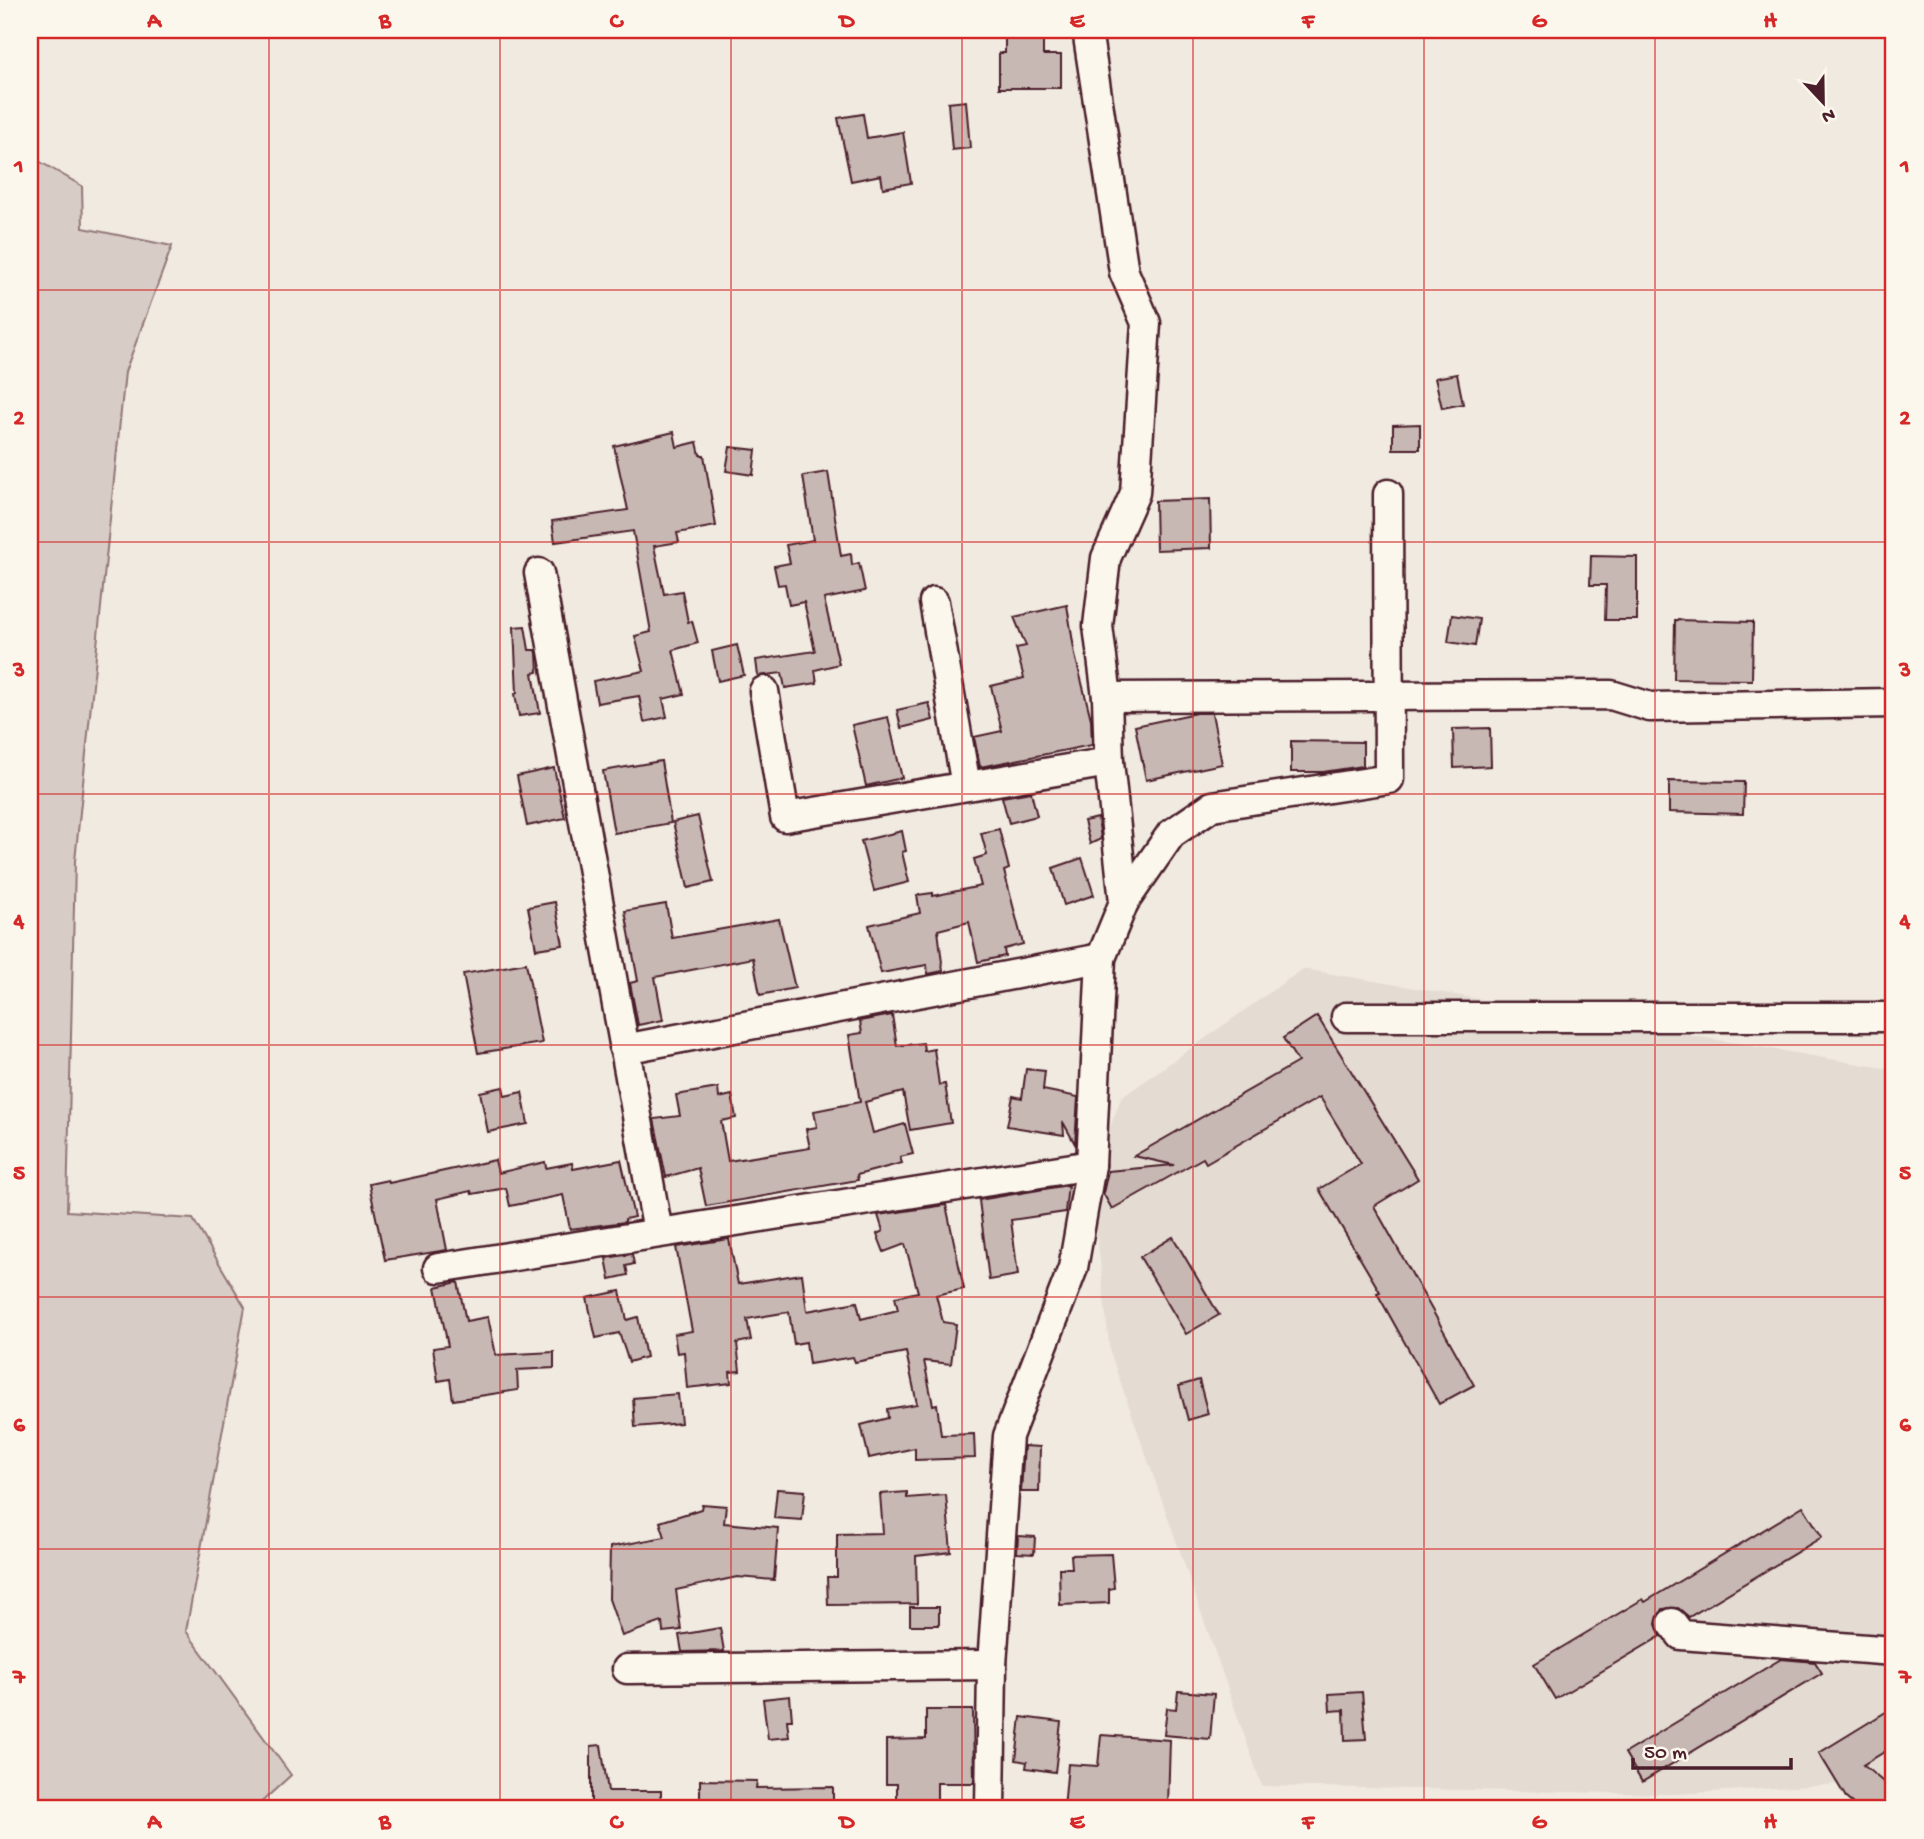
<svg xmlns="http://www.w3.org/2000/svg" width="1924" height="1839" font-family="'Gochi Hand',sans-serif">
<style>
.built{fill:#e4dbd2}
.green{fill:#d8ccc6;stroke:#917678;stroke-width:2}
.building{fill:#c8b8b3;stroke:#4a1f2b;stroke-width:2}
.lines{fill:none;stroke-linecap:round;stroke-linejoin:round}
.minor-casing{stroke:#4a1f2b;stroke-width:33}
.minor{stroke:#fbf7ec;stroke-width:28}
.grid{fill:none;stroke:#d62828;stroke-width:2;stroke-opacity:0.55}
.neatline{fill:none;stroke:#d62828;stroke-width:2.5}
.grid-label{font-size:23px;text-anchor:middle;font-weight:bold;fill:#d62828}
</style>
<rect width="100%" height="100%" fill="#f0eae0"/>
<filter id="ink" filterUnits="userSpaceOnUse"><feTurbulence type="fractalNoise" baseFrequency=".0143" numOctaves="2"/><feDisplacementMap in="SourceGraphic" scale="14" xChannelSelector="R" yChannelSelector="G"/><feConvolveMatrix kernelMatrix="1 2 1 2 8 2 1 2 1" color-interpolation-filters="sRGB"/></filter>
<g filter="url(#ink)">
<!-- built -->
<path class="built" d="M1303 969 1894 1070V1781L1675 1794 1262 1786 1110 1352 1091 1179 1121 1098Z"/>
<!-- green -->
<path class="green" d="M30 156 82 186 83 228 172 246 125 372 75 861 67 1211 193 1219 245 1307 186 1631 291 1775 254 1809H30Z"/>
<!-- building -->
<g class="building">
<path d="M1005 30H1043V55H1061V88H999V53H1005Z"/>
<path d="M966 101 970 148 952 150 948 103Z"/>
<path d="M863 114 867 138 903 132 911 183 883 188 881 175 851 181 838 118Z"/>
<path d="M1457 374 1463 404 1442 408 1435 378Z"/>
<path d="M1420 424V449H1393V425Z"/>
<path d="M674 432 677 447 697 442 700 455H704L716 526 677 533 679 542 654 546 664 594 682 591 688 622 692 621 698 643 673 650 684 694 663 699 667 717 644 722 639 696 597 703 593 681 644 671 635 636 651 632 633 531 555 542 552 521 628 510 614 446Z"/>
<path d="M730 447 756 450 753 475 726 471Z"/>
<path d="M828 472 841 556 851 554 852 565 859 563 865 591 824 599 839 664 815 670 817 683 785 688 782 673 758 676 756 660 815 651 804 602 789 605 785 584 778 585 774 566 790 563 786 545 813 540 803 476Z"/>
<path d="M1210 499 1211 548 1156 550 1155 501Z"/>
<path d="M1591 556 1637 557V620H1605L1606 585H1590Z"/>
<path d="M1067 605 1075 655 1091 719 1092 745 980 767 974 737 1002 731 991 686 1024 678 1016 648 1026 646 1014 617Z"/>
<path d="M1452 615 1479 619 1475 646 1448 642Z"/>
<path d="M1675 620 1753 622 1752 680 1674 679Z"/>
<path d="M525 626 529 650H536L537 653 538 672 533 673 540 713 519 716 515 694 517 693 514 627Z"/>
<path d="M737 645 744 675 718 681 712 651Z"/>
<path d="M929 703 933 720 901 728 897 710Z"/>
<path d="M1196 713H1212L1222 764 1146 780 1135 726Z"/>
<path d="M888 717 902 778 866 786 852 725Z"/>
<path d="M1490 728 1491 766 1454 768 1453 729Z"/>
<path d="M1291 741 1363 742V766L1323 772H1291Z"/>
<path d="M661 761 671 823 614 833 603 771Z"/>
<path d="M554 768 565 818 527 826 517 776Z"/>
<path d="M1669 781 1744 782 1743 814 1669 812Z"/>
<path d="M1031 792 1037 816 1009 823 1002 797Z"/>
<path d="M698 816 713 882 688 888 673 822Z"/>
<path d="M1098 818 1101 839 1090 844 1084 821Z"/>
<path d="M999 829 1009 869 1004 871 1023 944 1004 949 1005 956 978 962 969 922 938 930 943 971 928 974 927 965 881 973 869 925 920 913 917 895 933 893V896L981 886 974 859 987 855 981 833Z"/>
<path d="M902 831 906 851 902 852 909 882 874 891 861 841Z"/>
<path d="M1082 858 1094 895 1064 905 1053 868Z"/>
<path d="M555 902 563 945 536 949 528 907Z"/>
<path d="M666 904 672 938 779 919 795 988 760 995 753 958 655 977 663 1020 638 1025 630 983 638 981 625 911Z"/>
<path d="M526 963 542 1043 478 1053 463 974Z"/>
<path d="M892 1015 897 1046 923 1043 924 1051 934 1049 939 1085 945 1084 951 1123 910 1130 903 1092 865 1102 873 1133 905 1124 913 1154 900 1157 902 1163 857 1175 858 1180 706 1206 698 1168 666 1177 654 1119 680 1116 676 1095 718 1088 719 1098 732 1095 736 1118 721 1121 728 1161 810 1148 806 1129 817 1127 814 1111 860 1102 849 1035 862 1033 860 1021Z"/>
<path d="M1317 1016 1418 1179 1374 1206 1474 1385 1439 1404 1377 1293 1380 1292 1319 1189 1361 1164 1320 1097 1206 1163 1203 1158 1112 1209 1103 1193 1108 1171 1174 1165 1134 1156 1298 1062 1283 1038Z"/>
<path d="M1026 1069 1045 1071 1043 1090 1078 1097 1075 1144 1063 1122 1064 1135 1007 1126 1013 1096 1022 1098Z"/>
<path d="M503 1087 505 1096 522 1092 528 1124 488 1132 480 1092Z"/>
<path d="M495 1160 498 1173 545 1162 546 1168 572 1163 573 1169 621 1160 634 1217 625 1219V1222L570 1229 563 1195 510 1206 506 1188 472 1194 471 1191 437 1199 447 1250 385 1260 369 1184 388 1180 389 1183Z"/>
<path d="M1068 1185 1065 1212 1011 1220 1018 1275 989 1280 979 1200Z"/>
<path d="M946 1205 964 1289 936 1295 943 1322 956 1324 951 1364 924 1361 933 1405 937 1404 941 1435 974 1434 975 1458 915 1460V1448L869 1458 861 1425 888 1418 887 1409 917 1404 906 1352 855 1362 853 1357 809 1364 806 1342 794 1344 789 1312 747 1319 751 1340 737 1343 740 1371 730 1372 731 1383 687 1388 684 1352 677 1353 674 1334 692 1331 676 1247 729 1239 738 1284 802 1274 807 1311 857 1302 861 1319 898 1310 895 1297 918 1292 905 1244 884 1252 877 1234 883 1231 878 1215Z"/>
<path d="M1173 1237 1219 1315 1186 1334 1140 1257Z"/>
<path d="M632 1254 634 1264 626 1266 628 1275 610 1279 606 1258Z"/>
<path d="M458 1282 466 1321 488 1317 496 1355 554 1352V1368L517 1370 518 1390 453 1400 450 1379 438 1381 433 1348 448 1346 436 1287Z"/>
<path d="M620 1291 627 1320 638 1317 646 1357 629 1362 619 1333 596 1338 587 1298Z"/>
<path d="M1199 1380 1208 1414 1188 1420 1179 1386Z"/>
<path d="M678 1394 681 1423 635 1427 633 1398Z"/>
<path d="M1024 1446 1040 1447 1039 1492H1021Z"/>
<path d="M777 1489 805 1491 802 1520 774 1518Z"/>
<path d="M907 1492V1498L946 1495 951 1552 916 1556 917 1604 828 1605 827 1577H837V1534L883 1533 880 1494Z"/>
<path d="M702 1504 726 1506 724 1523 778 1528 774 1580 737 1577 676 1590 681 1630 663 1632 662 1622 622 1636 609 1599 610 1547 665 1537 660 1522 701 1509Z"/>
<path d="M1803 1506 1822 1537 1689 1617 1678 1608 1663 1609 1656 1624 1661 1636 1555 1699 1534 1664 1643 1599 1645 1602Z"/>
<path d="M1018 1536 1035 1537 1034 1554 1017 1553Z"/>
<path d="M1111 1554 1114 1588 1109 1589V1603L1060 1605 1059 1568H1072L1071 1555Z"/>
<rect x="910" y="1607" width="29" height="18"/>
<path d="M720 1628 724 1651 682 1652 679 1635Z"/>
<path d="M1781 1659 1815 1662 1822 1673 1642 1782 1625 1753Z"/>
<path d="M1178 1691 1214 1694 1210 1739 1164 1735 1167 1708 1176 1709Z"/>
<path d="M1362 1692 1366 1739 1345 1740 1344 1710 1330 1711 1329 1694Z"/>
<path d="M790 1696 792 1720H787L789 1737 768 1739 763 1699Z"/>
<path d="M1894 1707V1746L1863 1765 1894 1791V1809H1859L1847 1799 1819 1753Z"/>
<path d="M926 1710H973L974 1783H937V1808H897V1784H886V1740L926 1739Z"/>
<path d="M1021 1717 1061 1722 1055 1772 1026 1768 1027 1762 1016 1760Z"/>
<path d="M1101 1735 1170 1740 1168 1806 1100 1804V1809H1064L1068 1764 1098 1766Z"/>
<path d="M601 1745 608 1791H661V1809H591V1746Z"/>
<path d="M700 1780 757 1781 756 1788 833 1787V1809H717V1803L700 1802Z"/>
</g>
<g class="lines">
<!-- minor casing -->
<g class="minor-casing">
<g id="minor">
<path d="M539 573 658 1232"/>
<path d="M934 602 966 786"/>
<path d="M764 691 785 817 1109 762"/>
<path d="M1107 697 1611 695 1650 707 1894 703"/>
<path d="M1124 902 1171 834 1212 806 1389 779 1388 494"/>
<path d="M1346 1017H1894"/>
<path d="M624 1049 1101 958"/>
<path d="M438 1268 1091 1165"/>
<path d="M1672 1623 1681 1635 1894 1651"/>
<path d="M627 1669 992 1665"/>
<path d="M990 1809 992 1665 1008 1436 1073 1268 1091 1165 1101 958 1124 902 1109 762 1107 697 1098 626 1106 558 1135 493 1146 323 1124 272 1087 30"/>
</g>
</g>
<!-- minor -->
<use href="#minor" class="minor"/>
</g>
</g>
<!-- grid -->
<path class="grid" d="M269 30V1809M500 30V1809M731 30V1809M962 30V1809M1193 30V1809M1424 30V1809M1655 30V1809M30 290H1894M30 542H1894M30 794H1894M30 1045H1894M30 1297H1894M30 1549H1894"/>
<!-- margin -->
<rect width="1924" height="1839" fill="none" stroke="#fbf7ec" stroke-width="77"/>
<!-- north arrow -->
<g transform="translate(1823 102) rotate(158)" stroke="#fbf7ec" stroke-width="5" paint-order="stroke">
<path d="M0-5L12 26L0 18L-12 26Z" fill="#4a1f2b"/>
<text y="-10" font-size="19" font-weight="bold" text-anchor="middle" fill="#4a1f2b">N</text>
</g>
<!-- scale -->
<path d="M1633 1758v10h158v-10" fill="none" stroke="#4a1f2b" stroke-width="3.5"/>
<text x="1644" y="1758" font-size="21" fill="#4a1f2b" stroke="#fbf7ec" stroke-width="5" paint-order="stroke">50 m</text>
<rect x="38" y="38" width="1847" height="1762" class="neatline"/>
<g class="grid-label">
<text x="154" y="27">A</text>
<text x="385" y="27">B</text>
<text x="616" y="27">C</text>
<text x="847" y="27">D</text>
<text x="1077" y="27">E</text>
<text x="1308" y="27">F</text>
<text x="1539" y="27">G</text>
<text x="1770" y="27">H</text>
<text x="19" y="172">1</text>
<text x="1905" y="172">1</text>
<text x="19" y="424">2</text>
<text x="1905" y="424">2</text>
<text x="19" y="676">3</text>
<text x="1905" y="676">3</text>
<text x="19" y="927">4</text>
<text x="1905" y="927">4</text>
<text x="19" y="1179">5</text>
<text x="1905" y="1179">5</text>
<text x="19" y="1431">6</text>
<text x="1905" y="1431">6</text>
<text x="19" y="1683">7</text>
<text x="1905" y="1683">7</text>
<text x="154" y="1828">A</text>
<text x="385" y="1828">B</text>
<text x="616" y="1828">C</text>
<text x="847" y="1828">D</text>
<text x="1077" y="1828">E</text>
<text x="1308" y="1828">F</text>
<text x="1539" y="1828">G</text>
<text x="1770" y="1828">H</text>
</g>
</svg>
